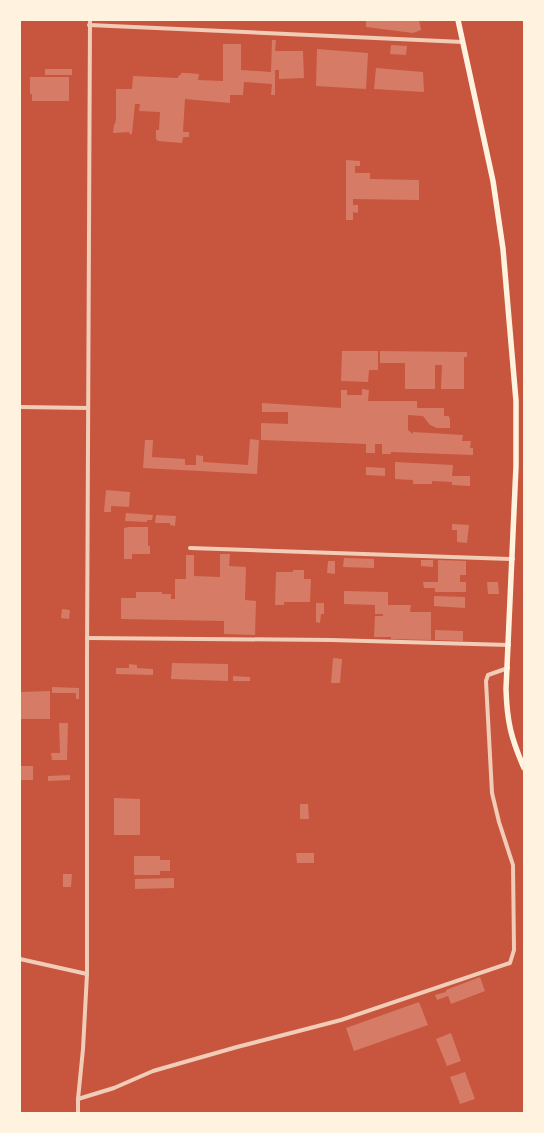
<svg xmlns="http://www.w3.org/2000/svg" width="544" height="1133" font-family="'IBM Plex Serif',serif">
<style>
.building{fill:#d67c66}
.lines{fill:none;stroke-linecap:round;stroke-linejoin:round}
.minor{stroke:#f1ccb7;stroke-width:4}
.secondary{stroke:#fff3e0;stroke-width:5.5}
</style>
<rect width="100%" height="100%" fill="#c8553d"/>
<!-- building -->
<g class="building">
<path d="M366 20H419L421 30 413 33 366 27Z"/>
<path d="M272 40H276L275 51H303L304 78 279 79V70H275V95H271L272 84 244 82 243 95H230V103L185 99 183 132H189V137H183L182 143 158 141 156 139V130H159L160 112 139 111 140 104H135L132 134H129L130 132 113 133 114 124H115L116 119V89H132L133 76 178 78 179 75H181V73H187L199 74 198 80 223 81V44H241V70L271 72Z"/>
<path d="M391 45 407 46 406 55 390 54Z"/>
<path d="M317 49 368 53 366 89 316 86Z"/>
<path d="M376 68 423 72 424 92 374 89Z"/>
<rect x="45" y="69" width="27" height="6"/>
<path d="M30 77H69V101H32V94H30Z"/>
<path d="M346 160 360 161V166H355V173H370V179L419 180V200L353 199V205H358V213L353 212V220H346Z"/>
<path d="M342 351H378V370H369L368 382 341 381Z"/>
<path d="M380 351 467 352V357H464V389H441L442 365H435V389H405V363H380Z"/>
<path d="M362 389 369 390 368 401H417V408H444V416H449V418H450V428H437L430 425 423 416 408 415V430L413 434V432L463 435 462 441H471L470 448H473V455L391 452V454H382V444H375V453H366V444L261 440V423L288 424V412H262V403L341 408V390H347V395H362Z"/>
<path d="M250 439 259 440 257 474 143 468 145 440H153L152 457 185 459V465H196V455L203 456V462L248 465Z"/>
<path d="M395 462 453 465 452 476H470V486L452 485V482L432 481V484H413V480L395 479Z"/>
<path d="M366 467 385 468V476L366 475Z"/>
<path d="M106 490 130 492 129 507 111 506V512H104Z"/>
<path d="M126 513 153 515 152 520H147V522L125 521Z"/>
<path d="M156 515 176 516 175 526 170 525V523H155Z"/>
<path d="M452 524 469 525 467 543 457 542V530H452Z"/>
<path d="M129 527H148V546H150V554H132V559H124V528Z"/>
<path d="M220 554H230L229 566 246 567 245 600 256 601 255 635 224 634V621L121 619V598H136V592H162V594H171V599H175V579H186V555H194V576L220 577Z"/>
<path d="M344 558 374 559V568L343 567Z"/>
<path d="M421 560H433V567L421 566Z"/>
<path d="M438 560 466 561V575H460V582H466V592H435V588H424L423 582H438Z"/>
<path d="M328 561H335V574L327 573Z"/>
<path d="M293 570H304V579H311L310 602H284V605H275L276 572H293Z"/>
<path d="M487 582H498L499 594H488Z"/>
<path d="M344 591 388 592V605H411L410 612H431V640L391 639V637H374L375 616H383V614H375V605L344 604Z"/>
<path d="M434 596 465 597V608L434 606Z"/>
<path d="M316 603H324V614H321L320 623 316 622Z"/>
<path d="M62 609 70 610 69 619 61 618Z"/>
<path d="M435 630 463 631V641L435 640Z"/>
<path d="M333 658 342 659 340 683H331Z"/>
<path d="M172 663 228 664V681L171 679Z"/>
<path d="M129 664 137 665V668L153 669V675L116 674V668H129Z"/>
<path d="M233 676 250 677V681H233Z"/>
<path d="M52 687 79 688V699H76V693H52Z"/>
<path d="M50 691V719H20V692Z"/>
<path d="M59 723H68L67 760H52L51 753H60Z"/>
<rect x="20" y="766" width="13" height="14"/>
<path d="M70 775V780L48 781V776Z"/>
<path d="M114 798 140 799V835H114Z"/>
<path d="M300 804H308L309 819H300Z"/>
<path d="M296 853H314V863H297Z"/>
<path d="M134 856H160V860H170V871H160V875H134Z"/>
<path d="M63 874H72L71 887H63Z"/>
<path d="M174 878V888L135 889V879Z"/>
<path d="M480 977 485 991 451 1004 448 996 437 1000 435 995 446 992V990Z"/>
<path d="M419 1002 428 1025 354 1051 346 1028Z"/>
<path d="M451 1033 461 1061 447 1066 436 1039Z"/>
<path d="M465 1072 475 1099 460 1104 450 1077Z"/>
</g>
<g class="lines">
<!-- minor -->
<g class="minor">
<path d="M89 25 463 42"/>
<path d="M20 407 88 408"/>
<path d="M190 548 513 559"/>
<path d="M87 638 331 640 509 645"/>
<path d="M20 959 87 974"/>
<path d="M78 1099 114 1088 153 1071 237 1047 341 1020 510 963 514 950 513 865 499 822 492 793 486 681 488 675 508 668"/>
<path d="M78 1113V1099L83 1049 87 974V659L90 20"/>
</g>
<!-- secondary -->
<path class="secondary" d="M458 20 493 181 503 249 516 401V466L506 689C507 722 511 738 524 768"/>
</g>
<!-- border -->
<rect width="544" height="1133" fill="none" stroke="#fff3e0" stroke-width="42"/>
</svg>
